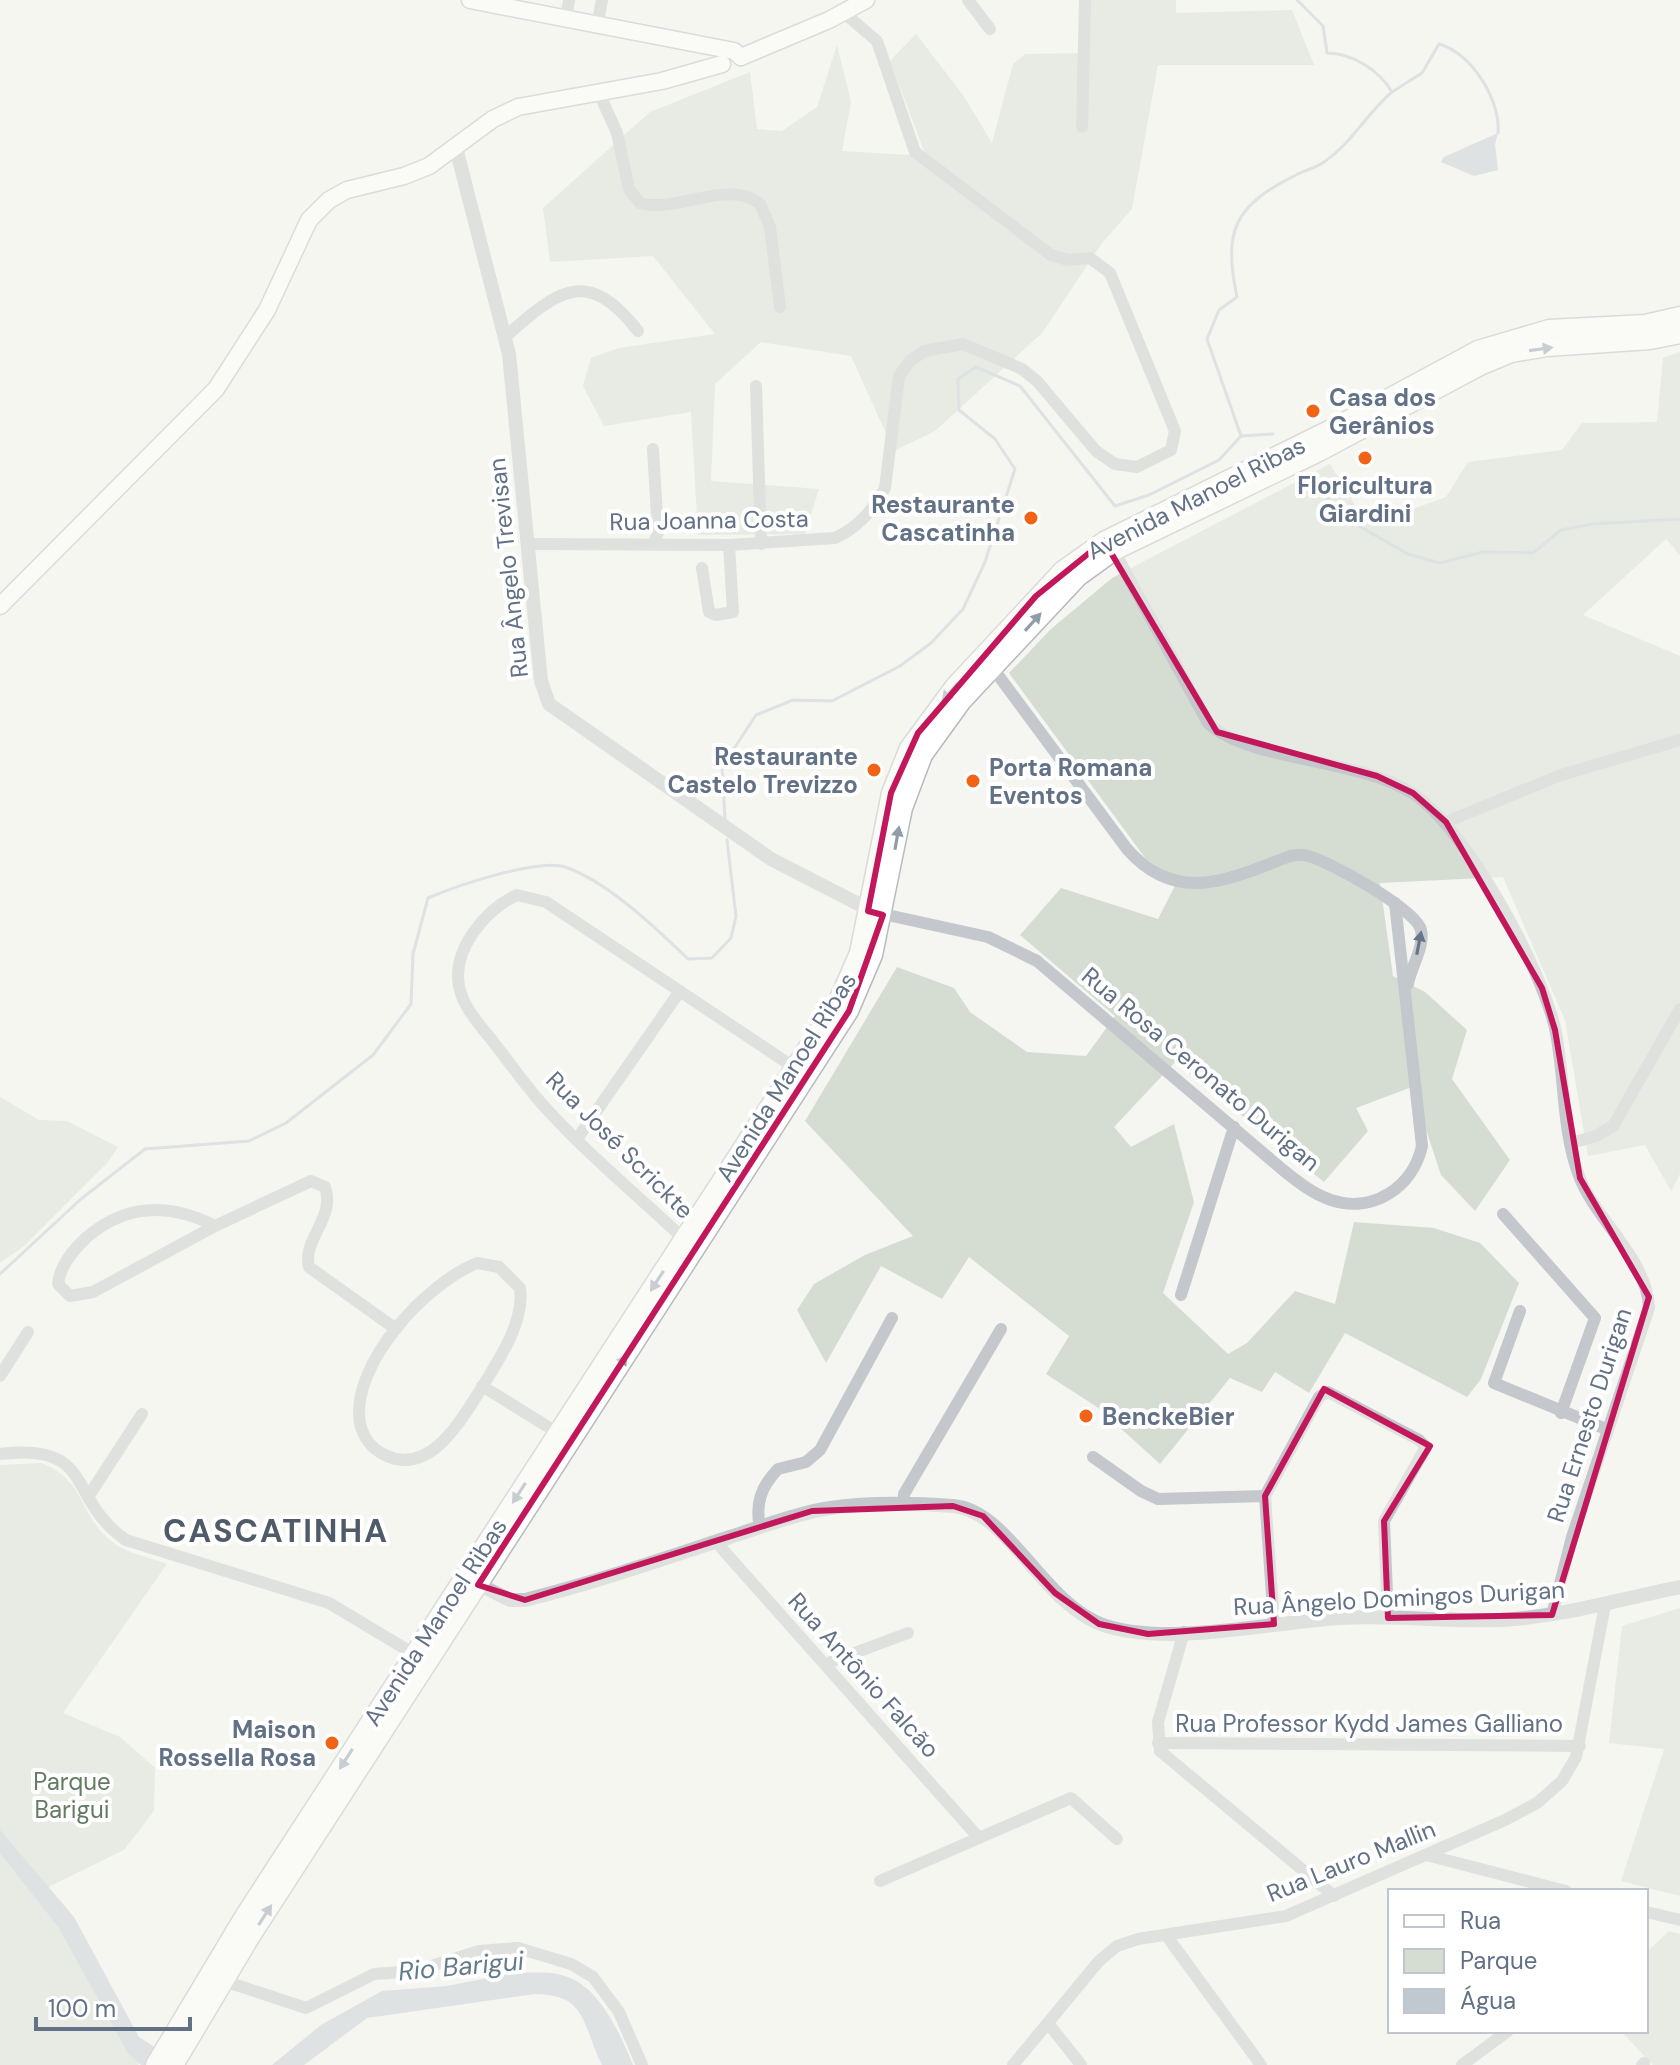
<svg xmlns="http://www.w3.org/2000/svg" width="1680" height="2065" font-family="'DM Sans',sans-serif">
<style>
.green{fill:#d5ddd2}
.water{fill:#c0c9d0}
.lines{fill:none;stroke-linecap:round;stroke-linejoin:round}
.stream{stroke:#c0c9d0;stroke-width:3}
.secondary-casing{stroke:#b9bcc2;stroke-width:19}
.primary-casing{stroke:#b7babf;stroke-width:21}
.minor{stroke:#c4c7cb;stroke-width:12}
.tertiary{stroke:#c4c7cb;stroke-width:14}
.secondary{stroke:#fff;stroke-width:16}
.primary{stroke:#fff;stroke-width:18}
.oneway{fill:#919caa}
.oneway2{fill:#677588}
.marked{fill:none;stroke:#c2185b;stroke-width:6;stroke-linejoin:round}
.poi-dot{fill:#f16315;stroke:#fff;stroke-width:3}
.labels{text-anchor:middle;dominant-baseline:central;stroke-width:8;stroke-linejoin:round;paint-order:stroke}
.poi-label{font-size:24px;font-weight:bold;fill:#627185;stroke:#fff;text-anchor:start}
.street-label{font-size:24px;fill:#627185;stroke:#fff}
.park-label{font-size:24px;fill:#637b61;stroke:#fff}
.water-label{font-size:26px;font-style:italic;fill:#627a89;stroke:#fff}
.district-label{font-size:32px;font-weight:bold;letter-spacing:2px;fill:#505b69;stroke:#fff}
</style>
<rect width="100%" height="100%" fill="#f5f5f1"/>
<!-- green -->
<g class="green">
<path d="M1091 0H1176V13L1292 10 1314 65H1158L1132 209 1102 243 1043 332 935 431 894 451 851 356 761 342 715 384 711 481 819 489 805 534 698 535 691 412 604 426 583 386 591 358 619 348 715 334 653 256 550 262 543 208 650 112 750 72 757 129 782 131 817 107 837 45 851 102 842 151 926 156 890 61 916 34 963 95 992 143 1013 64 1025 54 1087 53Z"/>
<path d="M1680 352V555L1666 539 1583 615 1680 656V1174L1671 1191 1645 1145 1588 1156 1565 1020 1503 877 1380 883 1393 976 1425 992 1467 1030 1452 1079 1510 1160 1475 1211 1441 1175 1412 1087 1356 1108 1368 1131 1324 1182 1175 1062 1114 1127 1131 1147 1174 1124 1194 1202 1163 1293 1228 1354 1247 1343 1295 1291 1335 1304 1354 1222 1434 1228 1480 1243 1519 1283 1481 1379 1467 1397 1345 1333 1309 1393 1275 1372 1262 1392 1230 1378 1160 1464 1097 1407 1046 1374 1069 1336 969 1257 942 1299 881 1266 826 1363 797 1310 814 1284 865 1255 913 1236 805 1121 897 967 954 988 970 1012 1027 1052 1086 1056 1115 1016 1020 935 1061 888 1158 919 1178 880 1146 859 1009 673 1051 629 1112 578 1330 464 1357 508 1391 517 1446 497 1468 462 1562 450 1582 423 1657 422 1663 358Z"/>
<path d="M0 1097 39 1120 67 1121 118 1147 108 1162 24 1246 0 1263Z"/>
<path d="M41 1463C86 1480 78 1514 110 1540 124 1553 149 1557 167 1564L63 1713 120 1737 155 1768 154 1811 124 1850 40 1891 143 2053 138 2065H0V1465Z"/>
<path d="M1680 1608V1896L1621 1881 1664 1749 1609 1743 1622 1626Z"/>
<path d="M1669 1931 1680 1934V2065H1653L1621 2031H1646V1953Z"/>
</g>
<!-- water -->
<g class="water">
<path d="M1498 133 1495 144 1498 170 1474 176 1441 162 1444 157Z"/>
<path d="M0 1830 74 1917 139 2037 182 2065H141L128 2053 59 1928 0 1853Z"/>
<path d="M513 1973C532 1973 553 1970 570 1978 601 1990 621 2036 633 2065H602C582 2025 587 1994 535 1994L367 2018 304 2065H272L321 2025 382 1991 447 1986Z"/>
</g>
<g class="lines">
<!-- stream -->
<g class="stream">
<path d="M1392 92 1422 73 1439 44C1472 53 1501 101 1498 133"/>
<path d="M1241 436 1207 339 1219 310 1237 297C1223 230 1234 206 1296 175 1305 170 1316 168 1324 162 1353 142 1366 114 1392 92 1379 70 1352 53 1327 53L1323 26 1297 0"/>
<path d="M1310 478 1345 518 1408 554 1440 563 1483 552 1533 553 1561 530 1593 524 1680 519"/>
<path d="M725 818 722 767 756 715 793 700 832 701 900 666 931 643 963 609 985 562 1015 469 995 439 959 410 958 379 976 367 1020 386 1115 506 1149 495 1219 460 1241 436 1273 434"/>
<path d="M0 1274 81 1199 145 1149 249 1141 286 1123 373 1055 411 1004 413 954 428 898C456 886 538 858 565 867 607 881 657 929 688 959L712 958 731 938 736 916 727 840"/>
</g>
<!-- secondary casing -->
<g class="secondary-casing">
<g id="secondary">
<path d="M470 0 734 51 741 57"/>
<path d="M741 57 829 20 866 0"/>
<path d="M0 606 216 389 267 310 309 220 329 200 347 190 404 176 429 166 493 119 518 107 662 81 722 64"/>
</g>
</g>
<!-- primary casing -->
<g class="primary-casing">
<g id="primary">
<path d="M155 2065 245 1915 838 1001 859 953 891 793 909 748 954 687 1063 570 1104 541 1337 426 1478 350 1549 329 1645 324 1680 316"/>
<path d="M174 2065 251 1936 849 1011 873 955 903 808 923 755 962 701 1078 577 1114 551 1319 452 1480 366 1511 353 1547 347 1650 340 1680 334"/>
</g>
</g>
<!-- minor -->
<g class="minor">
<path d="M968 0 990 29"/>
<path d="M566 19 569 0"/>
<path d="M597 26 602 0"/>
<path d="M598 91 617 133 629 189 640 203C677 214 728 178 760 204L770 227 780 307"/>
<path d="M1082 127 1085 0"/>
<path d="M505 337C558 290 587 266 638 331"/>
<path d="M756 386 761 544"/>
<path d="M653 449 658 532 654 544"/>
<path d="M527 544 729 545 835 538C857 528 874 509 885 488L899 376 910 361 924 351 963 344 1022 369 1037 381 1096 451 1115 464 1137 467 1171 450 1175 431 1110 273 1090 258 1068 260 1051 255 915 152 877 41 844 13"/>
<path d="M1114 551 1208 723C1247 761 1357 758 1412 793 1465 826 1544 971 1556 1033 1565 1080 1562 1131 1579 1176 1596 1221 1647 1258 1649 1308L1572 1537 1552 1615"/>
<path d="M702 568 709 612 716 615 733 612 729 545"/>
<path d="M992 667 1127 849C1177 906 1230 879 1290 856 1296 855 1302 854 1308 856 1329 861 1417 910 1421 930 1425 946 1411 967 1408 984"/>
<path d="M1446 822 1561 775 1680 740"/>
<path d="M883 914 988 937 1037 961 1283 1170C1298 1182 1313 1194 1331 1200 1373 1214 1413 1187 1422 1146L1395 903"/>
<path d="M577 1139 680 991"/>
<path d="M1571 1143 1596 1136 1613 1126 1680 1009"/>
<path d="M1503 1214 1595 1318 1561 1413"/>
<path d="M215 1226C170 1203 127 1203 87 1237 73 1250 60 1265 58 1284L70 1296 93 1292 215 1226 311 1181 325 1187C336 1218 302 1239 309 1267L396 1329"/>
<path d="M684 1239C637 1195 586 1153 543 1105 525 1085 510 1063 494 1043 481 1026 463 1008 459 986 452 949 486 909 517 895L546 902 795 1068"/>
<path d="M477 1263 499 1267 520 1288C525 1322 498 1361 481 1389 461 1420 430 1477 385 1455 372 1449 363 1437 360 1423 350 1364 427 1283 477 1263Z"/>
<path d="M1181 1295 1234 1127"/>
<path d="M1520 1311 1494 1383 1606 1429"/>
<path d="M0 1376 28 1332"/>
<path d="M482 1386 558 1433"/>
<path d="M0 1454C96 1442 66 1499 126 1540L329 1603 414 1654"/>
<path d="M1093 1457 1141 1491 1158 1499 1265 1496"/>
<path d="M88 1497 142 1414"/>
<path d="M903 1505 904 1494 1001 1329"/>
<path d="M760 1528C755 1503 761 1487 778 1469L806 1462 820 1450 892 1318"/>
<path d="M716 1542 979 1838"/>
<path d="M1274 1624 1265 1496 1319 1397 1328 1392 1419 1440 1426 1447 1384 1521 1388 1618"/>
<path d="M1184 1632 1158 1722 1160 1751 1334 1896"/>
<path d="M825 1664 908 1633"/>
<path d="M1158 1743 1580 1746"/>
<path d="M1426 1855 1566 1891"/>
<path d="M880 1881 1071 1798 1117 1839"/>
<path d="M1646 1912 1680 1920"/>
<path d="M1166 1935 1261 2065"/>
<path d="M221 1980 306 2008 374 1974 415 1971 479 1951 518 1948 571 1964 593 1977 619 2012 642 2065"/>
<path d="M1048 2023 1081 2065"/>
<path d="M1013 2065 1099 1961 1117 1946 1138 1939 1286 1916 1505 1820 1537 1803 1562 1781 1576 1757 1605 1605"/>
<path d="M1462 2065 1508 2031"/>
<path d="M1642 2065 1644 2063"/>
</g>
<!-- tertiary -->
<g class="tertiary">
<path d="M456 148 509 354 541 681 549 704 771 859 876 913"/>
<path d="M472 1581 510 1600H525C594 1583 663 1559 730 1537 761 1527 792 1515 824 1509 865 1502 911 1503 953 1506 1008 1510 1043 1604 1103 1625 1167 1647 1272 1622 1340 1618 1393 1615 1446 1622 1500 1620 1562 1617 1619 1599 1680 1587"/>
</g>
<!-- secondary -->
<use href="#secondary" class="secondary"/>
<!-- primary -->
<use href="#primary" class="primary"/>
</g>
<!-- one-way arrows -->
<defs><path id="oneway-solid" d="M-6-.8H1V-3.2L6.5 0L1 3.2V.8H-6Z" transform="scale(2)"/></defs>
<g class="oneway">
<use href="#oneway-solid" transform="translate(1541 349) rotate(-8)"/>
<use href="#oneway-solid" transform="translate(1033 622) rotate(-48)"/>
<use href="#oneway-solid" transform="translate(950 692) rotate(131)"/>
<use href="#oneway-solid" transform="translate(897 838) rotate(-80)"/>
<use href="#oneway-solid" transform="translate(657 1281) rotate(123)"/>
<use href="#oneway-solid" transform="translate(620 1365) rotate(-57)"/>
<use href="#oneway-solid" transform="translate(519 1493) rotate(123)"/>
<use href="#oneway-solid" transform="translate(346 1759) rotate(123)"/>
<use href="#oneway-solid" transform="translate(265 1915) rotate(-57)"/>
</g>
<use class="oneway2" href="#oneway-solid" transform="translate(1419 943) rotate(-79)"/>
<!-- marked area -->
<path d="M0 0H1680V2065H0ZM1104 541 1217 732 1377 776 1413 793 1446 822 1542 988 1555 1030 1580 1178 1649 1297 1552 1615 1388 1618 1384 1521 1430 1446 1324 1389 1265 1496 1274 1624 1148 1634 1099 1624 1055 1593 983 1516 953 1506 812 1511 525 1600 478 1585 849 1011 883 915 868 911 891 793 918 733 1036 596Z" fill="#f5f5f1" fill-opacity=".55" fill-rule="evenodd"/>
<path class="marked" d="M1104 541 1217 732 1377 776 1413 793 1446 822 1542 988 1555 1030 1580 1178 1649 1297 1552 1615 1388 1618 1384 1521 1430 1446 1324 1389 1265 1496 1274 1624 1148 1634 1099 1624 1055 1593 983 1516 953 1506 812 1511 525 1600 478 1585 849 1011 883 915 868 911 891 793 918 733 1036 596Z"/>
<!-- markers -->
<g class="poi-dot">
<circle cx="1313" cy="411" r="8"/>
<circle cx="1365" cy="458" r="8"/>
<circle cx="1031" cy="518" r="8"/>
<circle cx="874" cy="770" r="8"/>
<circle cx="973" cy="781" r="8"/>
<circle cx="1086" cy="1416" r="8"/>
<circle cx="332" cy="1743" r="8"/>
</g>
<g class="labels">
<!-- poi labels -->
<g class="poi-label">
<text x="1329" y="397">Casa dos<tspan x="1329" dy="28">Gerânios</tspan></text>
<text x="1365" y="485" text-anchor="middle">Floricultura<tspan x="1365" dy="28">Giardini</tspan></text>
<text x="1015" y="504" text-anchor="end">Restaurante<tspan x="1015" dy="28">Cascatinha</tspan></text>
<text x="858" y="756" text-anchor="end">Restaurante<tspan x="858" dy="28">Castelo Trevizzo</tspan></text>
<text x="989" y="767">Porta Romana<tspan x="989" dy="28">Eventos</tspan></text>
<text x="1102" y="1416">BenckeBier</text>
<text x="316" y="1729" text-anchor="end">Maison<tspan x="316" dy="28">Rossella Rosa</tspan></text>
</g>
<!-- street labels -->
<g class="street-label">
<text transform="translate(1196 498) rotate(-27)">Avenida Manoel Ribas</text>
<text transform="translate(709 520) rotate(-1)">Rua Joanna Costa</text>
<text transform="translate(508 568) rotate(-96)">Rua Ângelo Trevisan</text>
<text transform="translate(1201 1069) rotate(40)">Rua Rosa Ceronato Durigan</text>
<text transform="translate(786 1077) rotate(-58)">Avenida Manoel Ribas</text>
<text transform="translate(620 1145) rotate(45)">Rua José Scrickte</text>
<text transform="translate(1589 1415) rotate(-72)">Rua Ernesto Durigan</text>
<text transform="translate(1399 1598) rotate(-3)">Rua Ângelo Domingos Durigan</text>
<text transform="translate(435 1622) rotate(-57)">Avenida Manoel Ribas</text>
<text transform="translate(864 1675) rotate(48)">Rua Antônio Falcão</text>
<text x="1369" y="1723">Rua Professor Kydd James Galliano</text>
<text transform="translate(1351 1861) rotate(-22)">Rua Lauro Mallin</text>
</g>
<!-- park labels -->
<g class="park-label">
<text x="72" y="1781">Parque<tspan x="72" dy="28">Barigui</tspan></text>
</g>
<!-- water labels -->
<g class="water-label">
<text transform="translate(461 1966) rotate(-5)">Rio Barigui</text>
</g>
<!-- district labels -->
<g class="district-label">
<text x="276" y="1531">CASCATINHA</text>
</g>
</g>
<!-- legend -->
<rect x="1388" y="1889" width="260" height="144" fill="#ffffff" stroke="#c0c6ce" stroke-width="2"/>
<rect x="1404" y="1915" width="40" height="12" fill="#ffffff" stroke="#c0c6ce" stroke-width="2"/>
<text x="1460" y="1929" font-size="24" fill="#627185">Rua</text>
<rect x="1404" y="1949" width="40" height="24" fill="#d5ddd2" stroke="#c0c6ce" stroke-width="2"/>
<text x="1460" y="1969" font-size="24" fill="#627185">Parque</text>
<rect x="1404" y="1989" width="40" height="24" fill="#c0c9d0" stroke="#c0c6ce" stroke-width="2"/>
<text x="1460" y="2009" font-size="24" fill="#627185">Água</text>
<!-- scale -->
<path d="M36 2017v12h154v-12" fill="none" stroke="#627185" stroke-width="4"/>
<text x="48" y="2017" font-size="24" fill="#627185" stroke="#ffffff" stroke-width="6" paint-order="stroke">100 m</text>
</svg>
